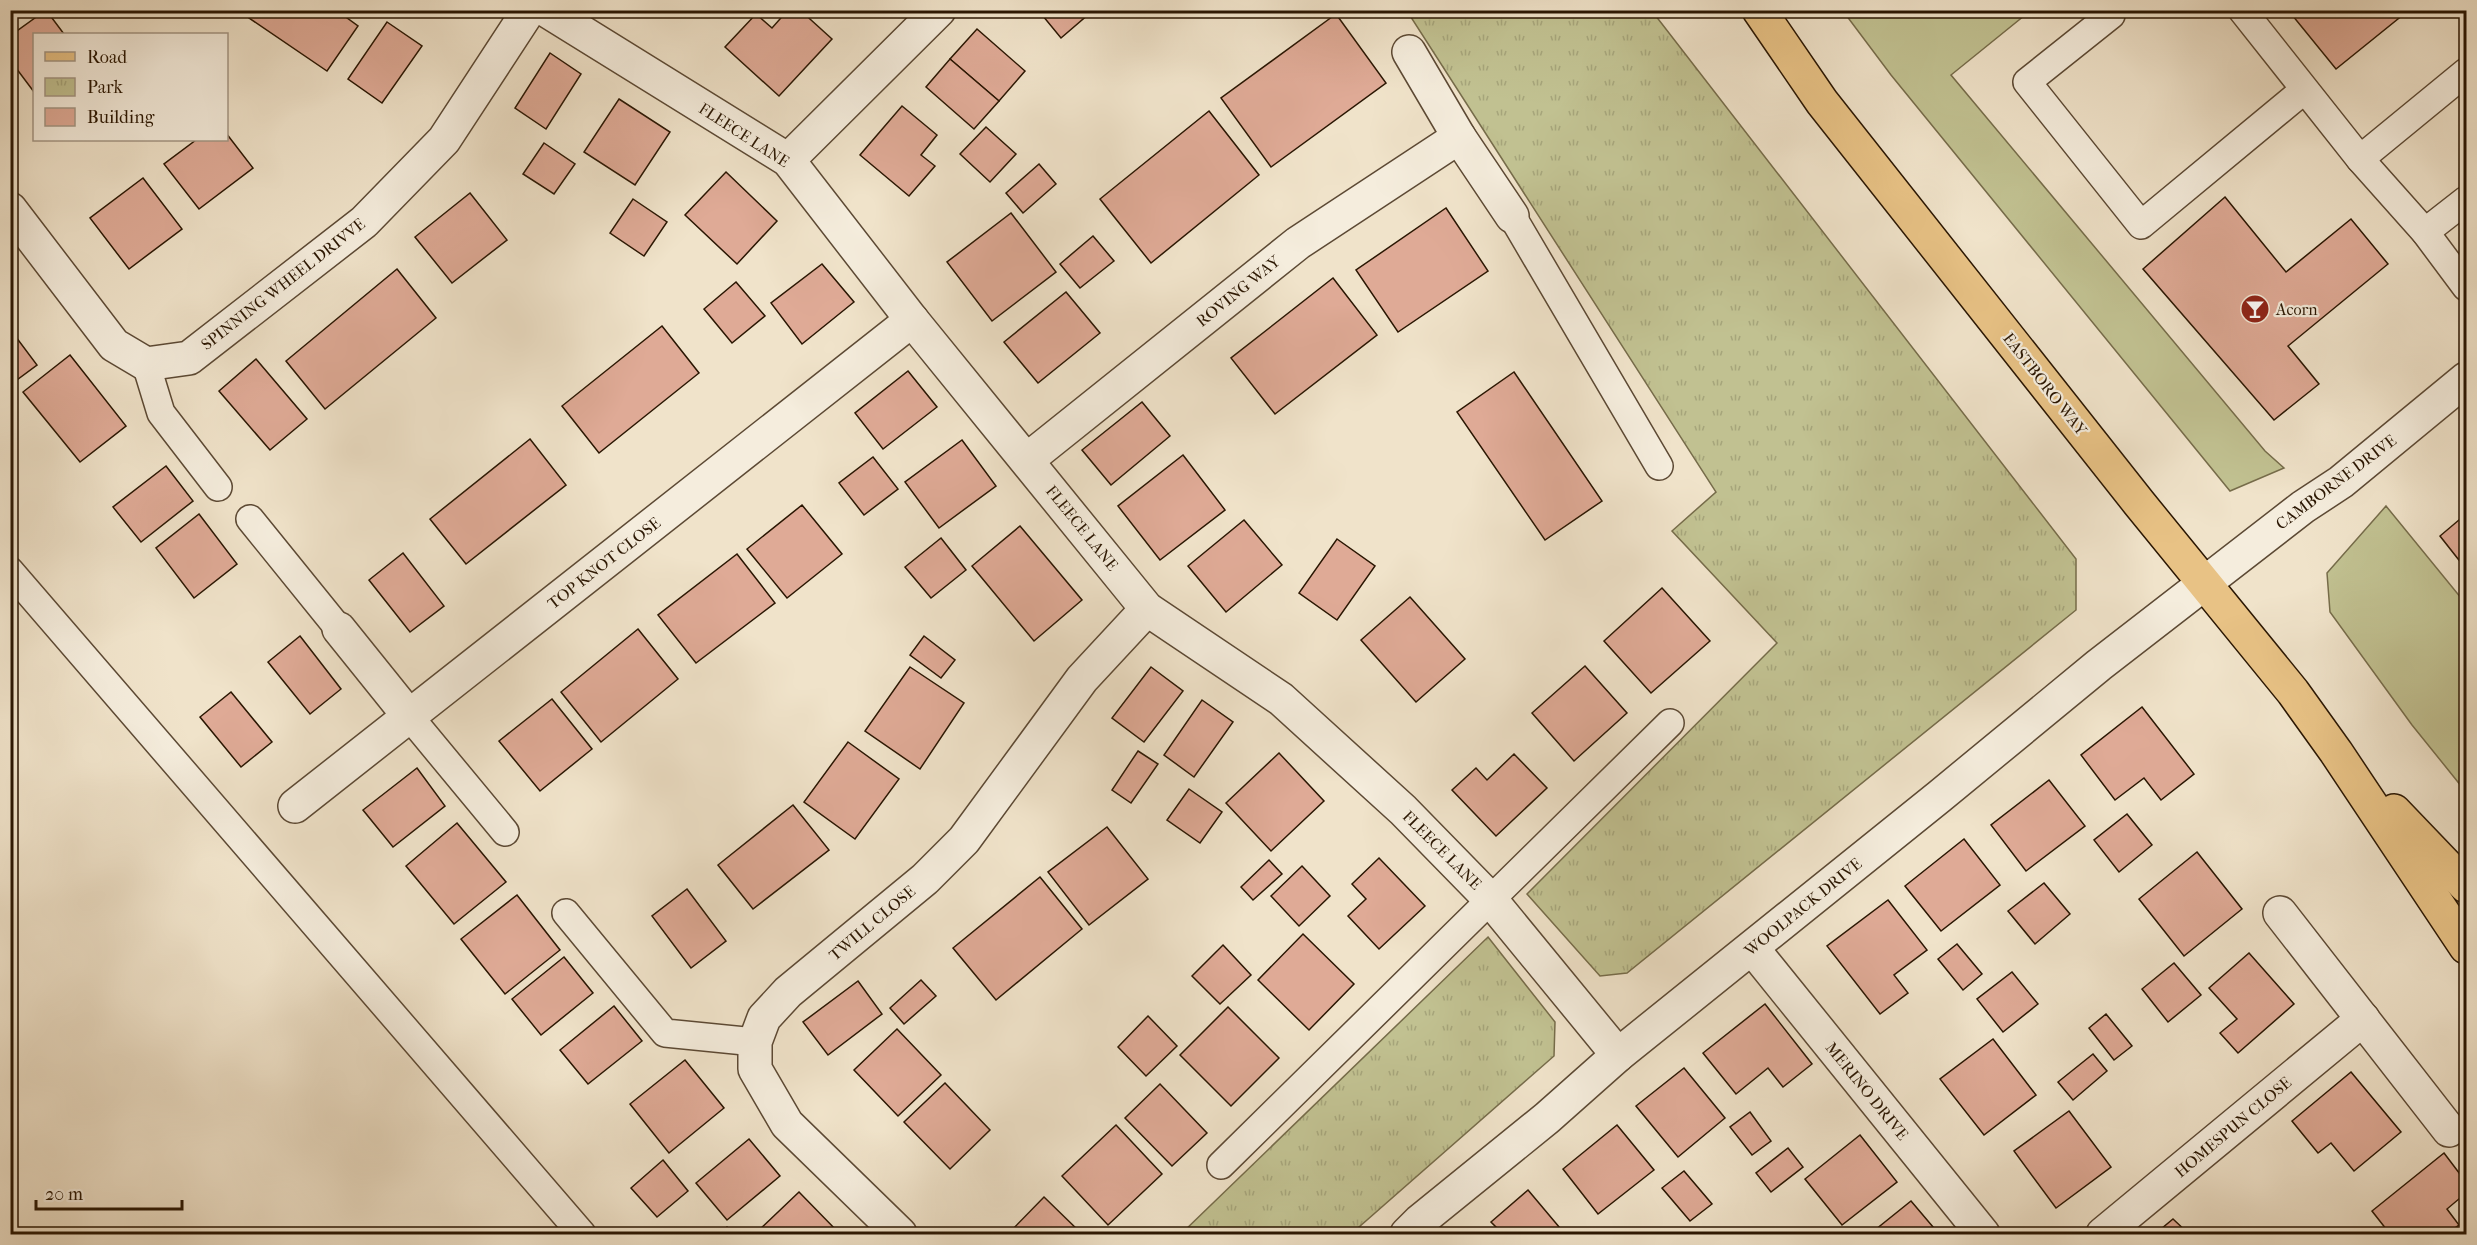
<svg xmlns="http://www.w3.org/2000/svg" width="2477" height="1245" font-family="'IM FELL French Canon',serif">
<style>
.green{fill:#c1c191;stroke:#766c4a;stroke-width:1.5}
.park{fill:url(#park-tufts);stroke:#766c4a;stroke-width:1.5}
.building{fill:#dfaa96;stroke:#2a1602;stroke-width:1.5}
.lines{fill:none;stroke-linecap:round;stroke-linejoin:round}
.service-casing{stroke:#5c4934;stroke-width:30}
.minor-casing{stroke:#5c4934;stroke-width:36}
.primary-casing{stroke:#2a1602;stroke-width:36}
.service{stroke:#f5eddd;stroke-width:27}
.minor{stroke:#f5eddd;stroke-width:33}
.primary{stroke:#e8c285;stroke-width:33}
.labels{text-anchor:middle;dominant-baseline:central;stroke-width:4.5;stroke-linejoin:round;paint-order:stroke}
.street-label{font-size:16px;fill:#2a1602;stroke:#f5eddd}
.poi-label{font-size:16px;fill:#2a1602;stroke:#f5eddd;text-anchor:start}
</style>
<defs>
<pattern id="park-tufts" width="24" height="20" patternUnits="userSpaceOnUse" patternTransform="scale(1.5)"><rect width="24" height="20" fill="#c1c191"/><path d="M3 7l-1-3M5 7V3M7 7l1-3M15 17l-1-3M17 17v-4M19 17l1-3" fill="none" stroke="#a6a57b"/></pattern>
</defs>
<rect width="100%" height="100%" fill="#f0e3ca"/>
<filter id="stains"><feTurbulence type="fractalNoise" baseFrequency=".00333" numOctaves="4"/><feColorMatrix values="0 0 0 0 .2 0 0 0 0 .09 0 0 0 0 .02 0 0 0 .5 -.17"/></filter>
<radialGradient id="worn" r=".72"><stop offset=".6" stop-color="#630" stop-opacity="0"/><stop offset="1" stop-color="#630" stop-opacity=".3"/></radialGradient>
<!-- green -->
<g class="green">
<path d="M1843 11H2030L1951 75 2265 451 2284 468 2230 491 1891 75Z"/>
<path d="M2386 506 2466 604V792L2412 725 2330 612 2327 573Z"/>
</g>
<!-- park -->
<g class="park">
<path d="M1407 11H1652L2076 559V610L1627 973 1600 976 1527 894 1777 643 1672 531 1716 492Z"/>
<path d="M1488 937 1555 1022 1554 1056 1351 1234H1181Z"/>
</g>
<!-- building -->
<g class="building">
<path d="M46 10 64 34H34V92L10 60V36Z"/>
<path d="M254 10H336L358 26 327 71 249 18Z"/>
<path d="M788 10H800L832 39 779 96 725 47 756 14 772 28Z"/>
<path d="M1038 10H1088L1090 13 1061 38Z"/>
<path d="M2288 10H2409L2336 69Z"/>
<path d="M1336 14 1386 83 1271 167 1221 98Z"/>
<path d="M387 22 422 46 382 103 348 79Z"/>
<path d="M977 29 1025 71 999 101 950 59Z"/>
<path d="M550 53 581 74 546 129 515 108Z"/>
<path d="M950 59 999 101 974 129 926 87Z"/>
<path d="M619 99 670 132 635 185 584 152Z"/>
<path d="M902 106 937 135 921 155 935 166 909 196 860 155Z"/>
<path d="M1209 111 1259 175 1151 263 1100 199Z"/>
<path d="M986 127 1016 154 990 182 960 154Z"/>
<path d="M226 133 253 168 199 209 164 164 196 140H226Z"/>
<path d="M544 143 575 164 554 194 523 174Z"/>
<path d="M1039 164 1056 184 1023 213 1006 193Z"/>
<path d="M726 172 777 221 737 264 685 215Z"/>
<path d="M143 178 182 229 129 269 90 218Z"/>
<path d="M470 193 507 240 452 283 415 237Z"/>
<path d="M2225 197 2286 272 2351 219 2388 264 2288 346 2319 384 2274 420 2143 269Z"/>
<path d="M633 199 667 222 644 256 610 233Z"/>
<path d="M1446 208 1488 271 1398 332 1356 270Z"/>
<path d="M1011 213 1056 272 992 321 947 262Z"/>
<path d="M1093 236 1114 261 1080 288 1060 264Z"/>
<path d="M822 264 854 302 802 344 771 303Z"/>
<path d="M397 269 436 318 325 409 286 361Z"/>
<path d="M1333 278 1377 335 1275 414 1231 358Z"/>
<path d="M736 282 765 316 732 343 704 309Z"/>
<path d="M1066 292 1100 333 1038 383 1004 342Z"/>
<path d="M662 326 699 373 599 453 562 406Z"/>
<path d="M10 329 37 365 10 385Z"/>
<path d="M70 355 126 426 80 462 23 392Z"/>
<path d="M256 359 307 419 270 450 219 391Z"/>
<path d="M908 371 937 407 883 449 855 413Z"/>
<path d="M1514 372 1602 501 1545 540 1457 412Z"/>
<path d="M1142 402 1170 436 1111 485 1082 450Z"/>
<path d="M530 439 566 485 466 564 430 519Z"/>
<path d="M962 440 996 486 939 528 905 482Z"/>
<path d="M1183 455 1225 510 1160 560 1118 506Z"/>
<path d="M873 457 898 489 864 515 839 483Z"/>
<path d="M166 466 193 501 141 542 113 507Z"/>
<path d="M802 505 842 554 787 598 747 549Z"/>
<path d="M199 514 237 564 194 598 156 548Z"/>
<path d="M2466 514V569L2440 536Z"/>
<path d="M1244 520 1282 565 1226 612 1188 566Z"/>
<path d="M1020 526 1082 600 1034 641 972 566Z"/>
<path d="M941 538 966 570 931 598 905 567Z"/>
<path d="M1337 539 1375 566 1337 620 1299 593Z"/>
<path d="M403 553 444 606 410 632 369 580Z"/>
<path d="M737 554 775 603 696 663 658 615Z"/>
<path d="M1662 588 1710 641 1651 693 1604 641Z"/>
<path d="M1410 597 1465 659 1416 702 1361 640Z"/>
<path d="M638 629 678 679 601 742 561 692Z"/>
<path d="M300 636 341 689 310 714 268 662Z"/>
<path d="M924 636 955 660 941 678 910 655Z"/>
<path d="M1585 666 1627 713 1574 761 1532 713Z"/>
<path d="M910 667 964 703 920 769 865 731Z"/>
<path d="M1151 667 1183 691 1144 742 1112 718Z"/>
<path d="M231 692 272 742 241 767 200 717Z"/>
<path d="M552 699 592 749 540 791 499 741Z"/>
<path d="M1202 700 1233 722 1194 777 1164 755Z"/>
<path d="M2142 707 2194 774 2161 800 2144 778 2115 800 2081 755Z"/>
<path d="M848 742 899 779 855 839 804 802Z"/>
<path d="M1138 751 1158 764 1131 803 1112 790Z"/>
<path d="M1279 753 1324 801 1271 851 1226 803Z"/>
<path d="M1514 754 1547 788 1496 836 1452 790 1476 768 1487 780Z"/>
<path d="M417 768 445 806 393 847 363 810Z"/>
<path d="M2049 780 2085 826 2026 871 1991 825Z"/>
<path d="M1189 789 1222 812 1200 843 1167 820Z"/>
<path d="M793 805 829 850 753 909 718 865Z"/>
<path d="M2127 814 2152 845 2119 872 2094 840Z"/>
<path d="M457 823 506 882 454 924 406 866Z"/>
<path d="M1107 827 1148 879 1089 925 1048 872Z"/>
<path d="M1964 839 2000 885 1941 931 1905 886Z"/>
<path d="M2197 852 2242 909 2184 956 2139 899Z"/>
<path d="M1379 858 1425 906 1379 949 1348 916 1366 899 1352 884Z"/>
<path d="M1269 860 1282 874 1253 900 1241 887Z"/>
<path d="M1302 866 1330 896 1299 926 1271 896Z"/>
<path d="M1040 877 1082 929 996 1000 953 948Z"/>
<path d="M2044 883 2070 914 2035 944 2008 911Z"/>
<path d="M687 889 726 941 691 968 652 916Z"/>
<path d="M517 895 560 950 505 994 461 939Z"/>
<path d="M1888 900 1927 950 1894 975 1908 993 1880 1014 1827 946Z"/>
<path d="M1303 934 1354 984 1309 1030 1258 980Z"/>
<path d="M1957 944 1982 974 1963 990 1938 959Z"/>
<path d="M1223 945 1251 975 1220 1004 1192 976Z"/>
<path d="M2249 953 2294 1004 2238 1053 2220 1033 2237 1019 2209 988Z"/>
<path d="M564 957 593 993 541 1035 512 999Z"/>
<path d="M2174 963 2201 995 2168 1022 2142 989Z"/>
<path d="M2012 972 2038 1004 2003 1032 1977 999Z"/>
<path d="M921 980 936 996 904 1024 890 1008Z"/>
<path d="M858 981 882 1014 828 1055 803 1022Z"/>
<path d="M1765 1004 1812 1064 1783 1087 1768 1068 1736 1094 1703 1053Z"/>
<path d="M614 1006 642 1041 588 1084 560 1050Z"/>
<path d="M1228 1007 1279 1058 1231 1106 1180 1055Z"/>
<path d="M2106 1014 2132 1046 2114 1060 2089 1028Z"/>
<path d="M1148 1016 1177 1046 1146 1076 1118 1047Z"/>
<path d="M897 1029 941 1075 898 1116 854 1070Z"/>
<path d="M1993 1039 2036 1095 1984 1135 1940 1079Z"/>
<path d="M2093 1054 2107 1071 2073 1100 2058 1082Z"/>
<path d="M685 1060 724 1108 669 1153 630 1104Z"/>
<path d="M1684 1068 1725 1118 1678 1157 1636 1106Z"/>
<path d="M2351 1072 2401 1132 2354 1171 2331 1143 2318 1153 2292 1121Z"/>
<path d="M945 1083 990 1130 950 1169 904 1122Z"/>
<path d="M1160 1084 1207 1133 1172 1166 1125 1118Z"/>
<path d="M2069 1111 2111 1167 2056 1208 2014 1151Z"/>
<path d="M1750 1112 1771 1141 1752 1155 1730 1127Z"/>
<path d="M1116 1125 1162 1174 1108 1225 1062 1176Z"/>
<path d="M1617 1125 1654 1170 1598 1214 1563 1169Z"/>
<path d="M1860 1135 1897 1182 1842 1225 1805 1179Z"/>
<path d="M749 1139 780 1176 727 1220 696 1183Z"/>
<path d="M1788 1148 1803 1167 1771 1192 1756 1173Z"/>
<path d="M2444 1153 2466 1182V1193L2447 1209 2459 1225 2446 1234H2390L2372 1211Z"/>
<path d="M663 1160 688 1191 657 1217 631 1188Z"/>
<path d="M1684 1171 1712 1204 1690 1221 1662 1188Z"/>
<path d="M1528 1190 1565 1234H1503L1491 1222Z"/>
<path d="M799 1192 839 1233 837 1234H755Z"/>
<path d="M1044 1197 1082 1234H1008Z"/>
<path d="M1911 1201 1939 1234H1870Z"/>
<path d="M2173 1219 2189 1234H2155Z"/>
<path d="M727 1227 734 1234H719Z"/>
</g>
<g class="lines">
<!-- service casing -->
<g class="service-casing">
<g id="service">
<path d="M2242 10 2360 159 2425 232 2466 287"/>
<path d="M2111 15 2027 82 2141 225 2304 90"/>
<path d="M2360 159 2466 72"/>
<path d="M1512 216 1659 466"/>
<path d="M2425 232 2466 200"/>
<path d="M146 364 161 413 218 487"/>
<path d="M250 519 339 629"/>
<path d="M10 571 582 1234"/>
<path d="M409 716 505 832"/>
<path d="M566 913 665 1033 755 1042"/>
<path d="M1221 1165 1670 723"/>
</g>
</g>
<!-- minor casing -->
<g class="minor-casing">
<g id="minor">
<path d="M546 10 788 160 912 320 1147 609 1281 699 1403 810 1490 899 1618 1055"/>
<path d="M1409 52 1459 137 1512 216"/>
<path d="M788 160 939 10"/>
<path d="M10 209 114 345 146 364 189 358 364 222 444 140 529 10"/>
<path d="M1027 460 1298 243 1459 137"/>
<path d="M339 629 409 716"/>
<path d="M295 806 912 320"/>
<path d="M2280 913 2449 1130"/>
<path d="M1752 948 1983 1234"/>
<path d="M900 1234 787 1124 755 1069V1042L764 1018 788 992 925 879 964 840 1082 679 1147 609"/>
<path d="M1407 1234 1420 1221 1547 1118 1618 1055 1940 796 2099 665 2303 507 2341 482 2466 379"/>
<path d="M2103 1234 2363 1019"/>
</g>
</g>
<!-- primary casing -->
<g class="primary-casing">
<g id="primary">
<path d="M1759 10 1822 102 2139 503 2293 692 2336 752 2466 947"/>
<path d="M2394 811 2466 886"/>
</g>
</g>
<!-- service -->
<use href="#service" class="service"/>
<!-- minor -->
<use href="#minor" class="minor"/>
<!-- primary -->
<use href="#primary" class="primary"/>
</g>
<!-- icons -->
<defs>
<g id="bar-disc" transform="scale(1.5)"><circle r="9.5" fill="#8f2418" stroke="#f5eddd"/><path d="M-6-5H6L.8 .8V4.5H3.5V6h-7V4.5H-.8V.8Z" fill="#fff"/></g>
</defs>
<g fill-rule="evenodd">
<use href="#bar-disc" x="2255" y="309"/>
</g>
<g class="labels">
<!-- street labels -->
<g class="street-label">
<text transform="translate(744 135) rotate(33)">FLEECE LANE</text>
<text transform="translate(283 284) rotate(-38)">SPINNING WHEEL DRIVVE</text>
<text transform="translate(1238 291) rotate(-39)">ROVING WAY</text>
<text transform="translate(2045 384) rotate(52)">EASTBORO WAY</text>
<text transform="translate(2336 482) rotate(-37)">CAMBORNE DRIVE</text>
<text transform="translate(1082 528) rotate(51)">FLEECE LANE</text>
<text transform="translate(604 563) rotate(-38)">TOP KNOT CLOSE</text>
<text transform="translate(1442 850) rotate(45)">FLEECE LANE</text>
<text transform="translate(1803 907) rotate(-39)">WOOLPACK DRIVE</text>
<text transform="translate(872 923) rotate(-40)">TWILL CLOSE</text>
<text transform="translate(1867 1091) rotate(51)">MERINO DRIVE</text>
<text transform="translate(2233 1127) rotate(-40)">HOMESPUN CLOSE</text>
</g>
<!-- poi labels -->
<g class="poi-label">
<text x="2276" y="309">Acorn</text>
</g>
</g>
<!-- margin -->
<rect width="2477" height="1245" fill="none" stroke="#f0e3ca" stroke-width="36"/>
<rect x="12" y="12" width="2453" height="1221" fill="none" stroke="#2a1602" stroke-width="3"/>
<rect x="18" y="18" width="2441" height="1209" fill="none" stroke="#2a1602" stroke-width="1.5"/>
<!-- legend -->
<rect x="33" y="33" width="195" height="108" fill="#f5eddd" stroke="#a49785" stroke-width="1.5"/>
<rect x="45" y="52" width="30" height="9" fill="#e8c285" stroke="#a49785" stroke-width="1.5"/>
<text x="87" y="63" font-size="18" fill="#2a1602">Road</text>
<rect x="45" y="78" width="30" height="18" fill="url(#park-tufts)" stroke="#a49785" stroke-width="1.5"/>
<text x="87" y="93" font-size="18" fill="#2a1602">Park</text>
<rect x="45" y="108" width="30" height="18" fill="#dfaa96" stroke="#a49785" stroke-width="1.5"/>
<text x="87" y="123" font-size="18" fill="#2a1602">Building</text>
<!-- scale -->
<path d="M36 1200v9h146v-9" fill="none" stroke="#2a1602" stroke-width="3"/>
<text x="45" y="1200" font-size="18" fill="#2a1602" stroke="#f5eddd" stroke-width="4.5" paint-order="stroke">20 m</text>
<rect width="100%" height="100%" filter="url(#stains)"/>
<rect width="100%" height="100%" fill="url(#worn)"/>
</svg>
